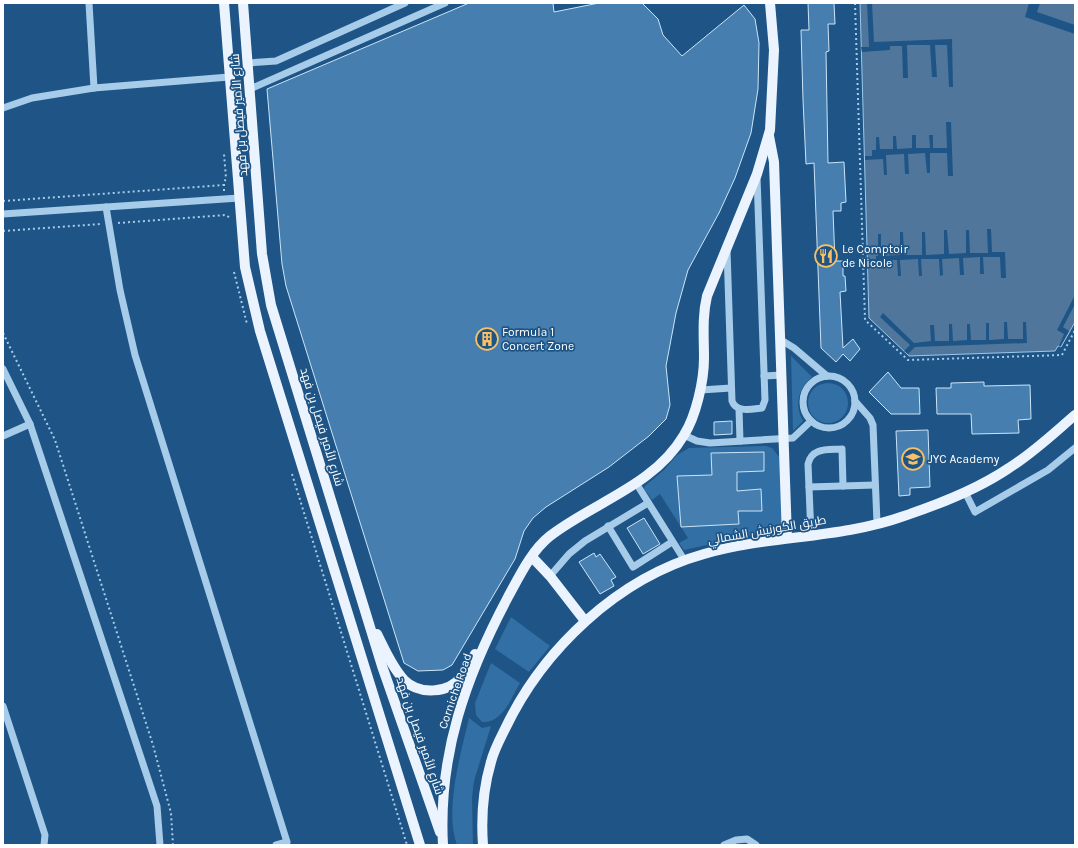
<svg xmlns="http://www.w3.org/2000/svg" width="1078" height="848" font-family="Karla,Cairo,sans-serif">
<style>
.green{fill:#316fa4}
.water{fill:#50779b;stroke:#9ac8ec}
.pier{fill:#1e5586}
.building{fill:#467faf;stroke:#cbe4f8}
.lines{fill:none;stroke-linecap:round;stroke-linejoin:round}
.path{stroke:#a7ccea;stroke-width:2;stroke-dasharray:2 3;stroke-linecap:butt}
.minor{stroke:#a7ccea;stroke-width:7}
.major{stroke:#ebf4fe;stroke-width:10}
.labels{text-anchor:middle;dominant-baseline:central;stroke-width:3.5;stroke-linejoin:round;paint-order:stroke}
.street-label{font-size:12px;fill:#fff;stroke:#1e5586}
.poi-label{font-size:12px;fill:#fff;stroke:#1e5586;text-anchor:start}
</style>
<rect width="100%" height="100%" fill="#1e5586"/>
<!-- green -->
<g class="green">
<path d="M791 356 812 377C798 389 794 405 803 421L793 431Z"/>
<circle cx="828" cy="403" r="20"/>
<path d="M766 446 772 448 780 458 782 522 776 530 684 550 679 543 688 538 660 494 652 500 644 489 645 486 664 470 677 455 689 448Z"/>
<path d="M511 617 550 646 529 672 495 649Z"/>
<path d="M491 663 520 683C511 698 503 723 482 722L476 715 475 703Z"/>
<path d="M469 718 482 728 491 726 474 781 472 798 473 845H457C444 811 461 753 469 718Z"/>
</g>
<!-- water -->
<path class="water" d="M860 3H1075V322L1061 347 1058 346 1055 351 909 356 869 318Z"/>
<!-- pier -->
<g class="pier">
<path d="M867 3H872L874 42 952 39 953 87H949L947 45H935L937 77H932L930 45H907L908 78H903L902 46H890V50L862 52 861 47H869Z"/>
<path d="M1029 3H1040L1037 12 1075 25V34L1025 17Z"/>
<path d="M946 122H951L953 176H948L947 153H930V173H927L925 153 908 154 909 174H905L904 154 886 155 887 175H884L883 159 865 160V156H872V150H876V137H879L880 149H893V136H896L897 149 912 148V135H916V148H930L929 135H933V148H947Z"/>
<path d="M987 229H991L992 252H1005L1006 278H1001L1000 257H983L984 274H980V257L963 258 964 275H960L959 258 942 259 943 275 940 276 939 259H921L922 276H919L918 259 900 260 901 276H898L897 260H887V265L868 263 867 259H876V256H878V234H881V256L900 255V232H903L904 255H922V232H925L926 255 944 254V230H947L949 254 966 253V230H969L970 253H988Z"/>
<path d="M1075 295V304L1063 327 1069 331 1060 347 1059 346 1064 334 1057 330Z"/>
<path d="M883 313 914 343 931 341 930 325H934L935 341H949V324H952L953 341 967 340V324H970L971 340H986V323H989V340L1004 339V322H1007L1008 339H1023V322H1026L1027 343 915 347 908 354 904 351 910 345 880 317Z"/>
</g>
<!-- building -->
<g class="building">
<path d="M469 3H553L554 12 599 3H642L658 19 663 35 682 56 744 5 755 19 759 43 758 89 751 133 735 178 719 213 688 270 676 313 666 366 670 405 666 419 649 436 609 467 546 507 533 518 524 531 515 559 452 665 443 670 418 671 404 663 286 286 282 264 267 89Z"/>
<path d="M808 3H834L835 24H828L829 51 826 52 828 163 844 162 846 202 841 203V211H833L835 261H843V276H845L846 291 840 292 843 348 853 339 860 349 850 361 843 354 836 362 821 348 814 163 806 164 803 100 801 30H809Z"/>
<path d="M888 372 901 388H919L920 414H891L869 392Z"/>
<path d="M984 382V386L1030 385 1031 419 1018 420 1019 433 972 434 971 414H937L936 388H951V383Z"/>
<path d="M732 421V434L714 435V422Z"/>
<path d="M928 430 930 487 910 488V495L899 496 896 431Z"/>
<path d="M764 452V471L737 472V491L761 489 762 511H738L739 524 681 527 677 476 712 475 711 453Z"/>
<path d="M644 518 660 544 643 554 627 528Z"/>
<path d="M594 553 596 557 600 554 616 577 611 580 614 586 600 594 579 562Z"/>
</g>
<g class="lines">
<!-- path -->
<g class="path">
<path d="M855 3 865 320 908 360 1062 355 1075 330"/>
<path d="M224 191V183L226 178 224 154"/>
<path d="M3 201 224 185"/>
<path d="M118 223 226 215 230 218"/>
<path d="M3 231 101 224"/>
<path d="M234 272 247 324"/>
<path d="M3 333 55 440 153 745 171 813 173 845"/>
<path d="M292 474 407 845"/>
</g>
<!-- minor -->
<g class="minor">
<path d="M89 3 94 88"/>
<path d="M248 63 276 61 405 3"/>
<path d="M250 89 445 3"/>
<path d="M3 108 32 98 94 88 229 77"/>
<path d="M106 207 120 290 135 355 287 842 276 845"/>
<path d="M3 214 239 198"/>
<path d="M727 250 732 401C736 413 752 409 762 408L765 400 757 177"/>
<path d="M781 340 794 348 827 376"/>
<path d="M3 369 30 424 157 806 160 845"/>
<path d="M764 376 782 375"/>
<circle cx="829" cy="402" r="26"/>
<path d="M701 390 731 388"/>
<path d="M855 401 870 418 873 425 877 523"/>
<path d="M739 409 740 441"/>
<path d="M684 435 697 441 710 443 793 438 811 421"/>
<path d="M3 436 30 424"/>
<path d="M636 483 685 561"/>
<path d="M809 487 875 485"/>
<path d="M965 492 975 512 1048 470 1075 448"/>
<path d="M608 526 633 567 672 542"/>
<path d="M811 535 808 464C812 447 828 450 842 449L843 486"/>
<path d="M550 576 569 554 585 541 648 503"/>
<path d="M3 706 45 835 44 845"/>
<path d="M724 845 736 840 747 839 756 845"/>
</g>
<!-- major -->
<g class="major">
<path d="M224 3 245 267 260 331 420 845"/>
<path d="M243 3 262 254 271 305 382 666 440 832"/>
<path d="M769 136 774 162 787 538"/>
<path d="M532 557 550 576 585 621"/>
<path d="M377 634C385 650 392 667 404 680 419 695 449 694 462 676 467 670 471 662 475 654"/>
<path d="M443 845C438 754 466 676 508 597 519 577 531 551 550 536 594 502 654 486 684 435 696 416 704 381 704 358 704 337 702 317 707 296L757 174 770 130 774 50 770 3"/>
<path d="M483 845C481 817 483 789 491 762 494 750 500 739 505 729 543 649 618 578 704 554 769 535 840 539 904 516 940 504 978 489 1009 468 1033 453 1054 433 1075 415"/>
</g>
</g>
<!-- icons -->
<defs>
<g id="restaurant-ring" transform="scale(1.15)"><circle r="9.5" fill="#1e5586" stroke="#f9c166" stroke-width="1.5"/><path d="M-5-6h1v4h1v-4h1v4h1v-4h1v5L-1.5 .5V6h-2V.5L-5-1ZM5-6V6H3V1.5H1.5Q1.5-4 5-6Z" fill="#f9c166"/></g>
<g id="building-ring" transform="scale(1.15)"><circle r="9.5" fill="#1e5586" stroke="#f9c166" stroke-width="1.5"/><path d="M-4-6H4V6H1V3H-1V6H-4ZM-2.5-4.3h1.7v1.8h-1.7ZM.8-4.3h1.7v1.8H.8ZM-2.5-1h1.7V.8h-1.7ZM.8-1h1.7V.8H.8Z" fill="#f9c166"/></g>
<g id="school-ring" transform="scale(1.15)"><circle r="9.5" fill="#1e5586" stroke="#f9c166" stroke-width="1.5"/><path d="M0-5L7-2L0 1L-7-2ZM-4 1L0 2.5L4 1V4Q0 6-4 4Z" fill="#f9c166"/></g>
</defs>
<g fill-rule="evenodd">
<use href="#restaurant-ring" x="826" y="256"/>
<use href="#building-ring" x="487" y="339"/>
<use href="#school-ring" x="913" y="459"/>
</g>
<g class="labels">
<!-- street labels -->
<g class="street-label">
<text transform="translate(239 115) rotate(-94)">شارع الأمير فيصل بن فهد</text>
<text transform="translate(322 427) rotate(73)">شارع الأمير فيصل بن فهد</text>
<text transform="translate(767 530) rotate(-10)">طريق الكورنيش الشمالي</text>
<text transform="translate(455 691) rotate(-71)">Corniche Road</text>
<text transform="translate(420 736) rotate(71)">شارع الأمير فيصل بن فهد</text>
</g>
<!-- poi labels -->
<g class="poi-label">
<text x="842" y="249">Le Comptoir<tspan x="842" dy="14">de Nicole</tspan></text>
<text x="502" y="332">Formula 1<tspan x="502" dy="14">Concert Zone</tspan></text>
<text x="928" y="459">JYC Academy</text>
</g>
</g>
<!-- border -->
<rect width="1078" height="848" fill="none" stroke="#ffffff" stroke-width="8"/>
</svg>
